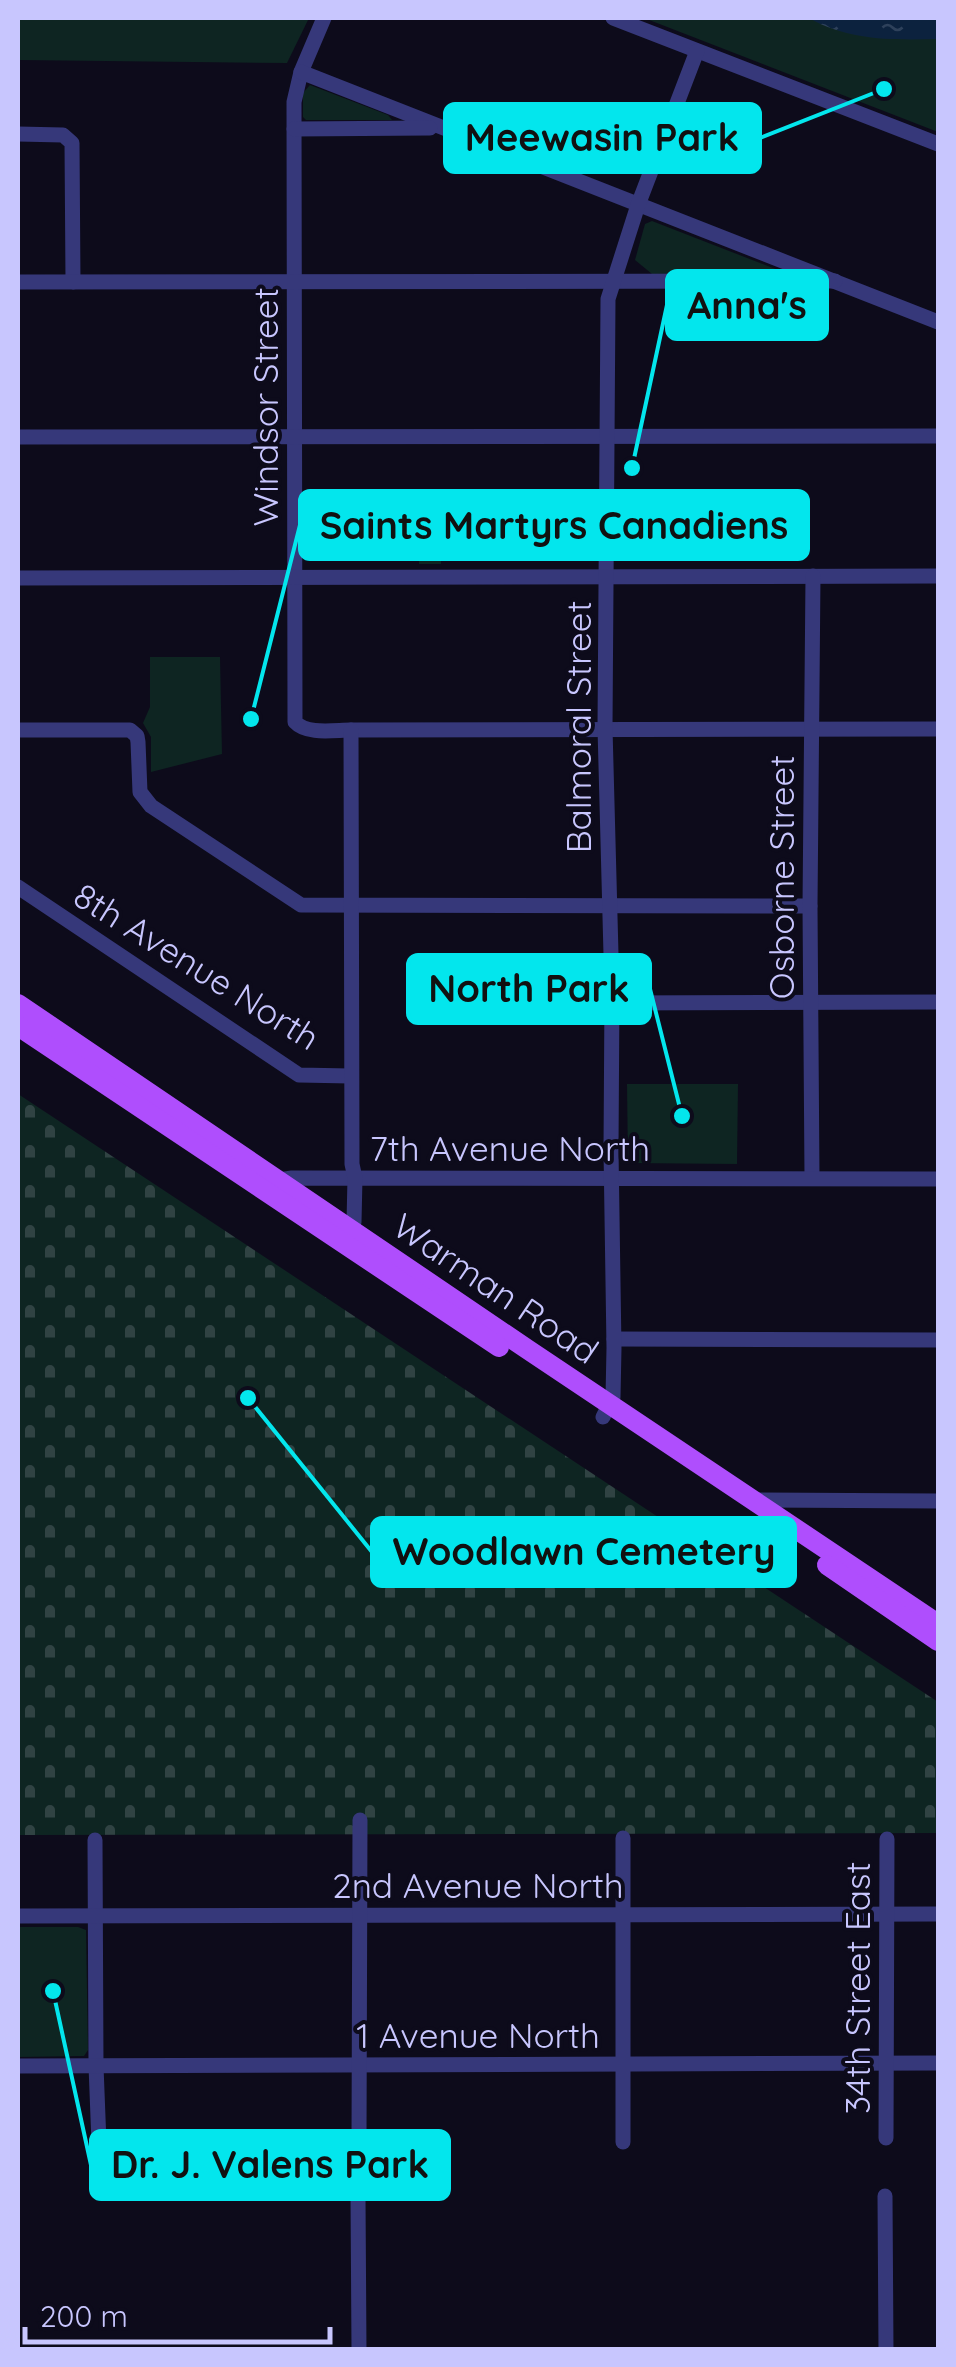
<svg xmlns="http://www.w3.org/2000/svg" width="956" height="2367" font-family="Quicksand,sans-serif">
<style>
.cemetery{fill:url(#cemetery-stones)}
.park{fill:#0e2522}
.water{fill:url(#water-ripples)}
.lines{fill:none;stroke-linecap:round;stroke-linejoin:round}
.minor{stroke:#36387a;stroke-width:15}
.major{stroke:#af4efd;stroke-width:20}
.labels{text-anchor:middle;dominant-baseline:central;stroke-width:8;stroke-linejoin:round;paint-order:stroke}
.street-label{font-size:35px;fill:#c8c6fe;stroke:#0d0b1b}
.leader{fill:none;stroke:#03e6ed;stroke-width:4}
.callout-dot{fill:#03e6ed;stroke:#0d0b1b;stroke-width:4}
.callout{fill:#03e6ed;stroke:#03e6ed;stroke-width:4}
.callout-label{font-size:38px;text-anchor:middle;font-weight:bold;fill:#111}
</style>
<defs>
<pattern id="cemetery-stones" width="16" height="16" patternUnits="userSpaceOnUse" patternTransform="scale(2.5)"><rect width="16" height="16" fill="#0e2522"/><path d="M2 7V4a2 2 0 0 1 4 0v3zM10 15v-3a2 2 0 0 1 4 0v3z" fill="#304343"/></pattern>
<pattern id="water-ripples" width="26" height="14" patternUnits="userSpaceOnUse" patternTransform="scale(2.5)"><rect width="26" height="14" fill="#0c223e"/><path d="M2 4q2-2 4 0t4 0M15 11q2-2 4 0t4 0" fill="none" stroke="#2e415b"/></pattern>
</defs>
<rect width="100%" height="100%" fill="#0d0b1b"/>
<!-- cemetery -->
<path class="cemetery" d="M18 1094 938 1702V1833L18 1835Z"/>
<!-- park -->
<g class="park">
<path d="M18 18H309L287 63 18 60Z"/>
<path d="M644 18H837L938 34V132Z"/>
<path d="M310 85 388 115 392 120H306L303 117V93Z"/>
<path d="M652 221 778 270 776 272 767 273 652 274 635 260 645 224Z"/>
<path d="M418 516H455V539H441V564H419Z"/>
<path d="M150 657H220L222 754 151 772V737L143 723 150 707Z"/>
<path d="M627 1084H738L737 1164 628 1163Z"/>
<path d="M18 1927H78L86 1930 88 2050 84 2056 18 2057Z"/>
</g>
<!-- water -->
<path class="water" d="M809 18H938V39C893 40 849 41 809 18Z"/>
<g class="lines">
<!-- minor -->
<g class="minor">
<path d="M324 18 301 72 294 102 295 722C307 735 334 730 351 730L938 729"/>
<path d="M613 18 938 144"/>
<path d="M301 72 938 322"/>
<path d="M294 129 430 128"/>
<path d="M18 134 63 135 72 143 73 282"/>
<path d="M18 282 835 281"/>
<path d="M18 437 938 436"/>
<path d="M18 578 938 576"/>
<path d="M18 730H130L137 736 138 742 140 792 151 806 301 905 810 906"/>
<path d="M18 887 299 1075 350 1076"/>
<path d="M612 1003 938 1002"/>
<path d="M812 1178 810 906 813 576"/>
<path d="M274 1183 279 1180 292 1178 938 1179"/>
<path d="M349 1228 354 1222 355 1178 352 1164 351 730"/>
<path d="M614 1339 938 1340"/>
<path d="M603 1417 613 1397 614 1348 611 1150 612 992 605 728 608 299 638 205 697 51"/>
<path d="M753 1500 938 1501"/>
<path d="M95 1840 96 2066 99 2143"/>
<path d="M18 1916 938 1914"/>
<path d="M18 2066 938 2063"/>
<path d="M886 2138 887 1839"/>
<path d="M359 2141 360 1820"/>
<path d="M623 2142V1838"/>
<path d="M885 2196 886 2350"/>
<path d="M358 2197 359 2350"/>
</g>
<!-- major -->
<g class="major">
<path d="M18 1004 527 1349 938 1624"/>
<path d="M18 1026 499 1347"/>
<path d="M827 1565 938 1641"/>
</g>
</g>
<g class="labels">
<!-- street labels -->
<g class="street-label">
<text transform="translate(265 407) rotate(-90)">Windsor Street</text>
<text transform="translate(578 727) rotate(-90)">Balmoral Street</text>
<text transform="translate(781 877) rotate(-90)">Osborne Street</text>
<text transform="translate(197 966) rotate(32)">8th Avenue North</text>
<text x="510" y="1148">7th Avenue North</text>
<text transform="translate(496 1288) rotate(34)">Warman Road</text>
<text x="478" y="1885">2nd Avenue North</text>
<text transform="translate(857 1988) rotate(-90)">34th Street East</text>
<text x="478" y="2035">1 Avenue North</text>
</g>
</g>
<!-- callouts -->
<path class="leader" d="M884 89L760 138M632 468L667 305M251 719L300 525M682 1116L650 989M248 1398L372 1552M53 1991L91 2165"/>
<g class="callout-dot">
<circle cx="884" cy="89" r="10"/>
<circle cx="632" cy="468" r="10"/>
<circle cx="251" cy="719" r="10"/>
<circle cx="682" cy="1116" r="10"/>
<circle cx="248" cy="1398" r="10"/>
<circle cx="53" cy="1991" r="10"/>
</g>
<g class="callout">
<rect x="445" y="104" width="315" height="68" rx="10"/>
<rect x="667" y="271" width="160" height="68" rx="10"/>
<rect x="300" y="491" width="508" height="68" rx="10"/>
<rect x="408" y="955" width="242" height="68" rx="10"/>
<rect x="372" y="1518" width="423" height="68" rx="10"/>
<rect x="91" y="2131" width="358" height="68" rx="10"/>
</g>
<g class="callout-label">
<text x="602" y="151">Meewasin Park</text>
<text x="747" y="319">Anna's</text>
<text x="554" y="539">Saints Martyrs Canadiens</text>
<text x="529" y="1002">North Park</text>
<text x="584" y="1565">Woodlawn Cemetery</text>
<text x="270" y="2178">Dr. J. Valens Park</text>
</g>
<!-- border -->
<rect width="956" height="2367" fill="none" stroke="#c8c6fe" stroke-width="40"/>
<!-- scale -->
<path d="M25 2327v15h305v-15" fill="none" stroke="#c8c6fe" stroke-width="5"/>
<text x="40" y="2327" font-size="30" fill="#c8c6fe" stroke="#0d0b1b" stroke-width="8" paint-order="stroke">200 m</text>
</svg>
